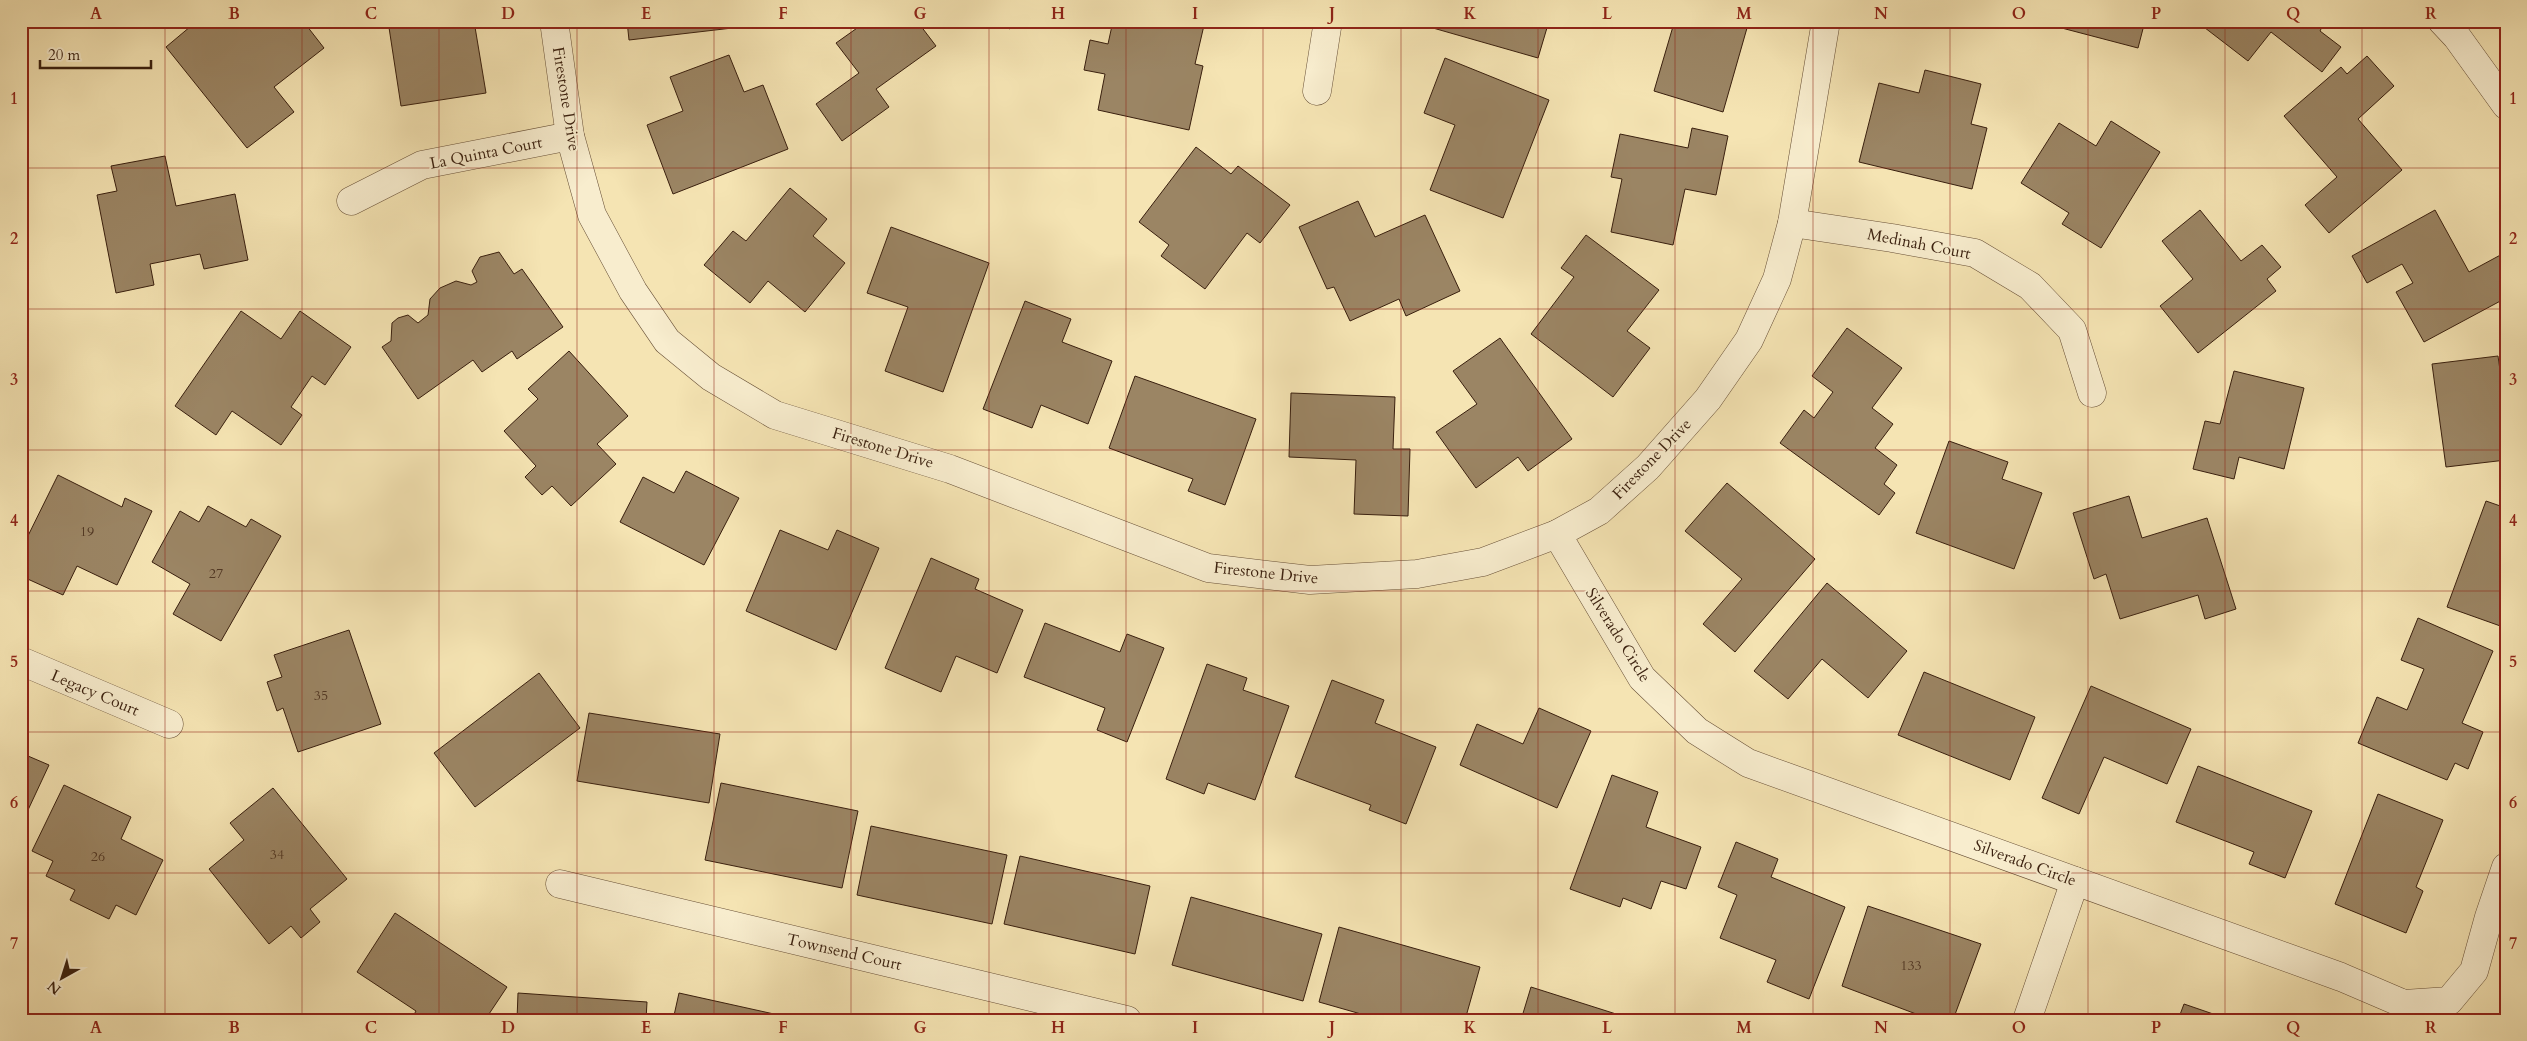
<svg xmlns="http://www.w3.org/2000/svg" width="2527" height="1041" font-family="Cardo,serif">
<style>
.building{fill:#9b8564;stroke:#391f0e}
.lines{fill:none;stroke-linecap:round;stroke-linejoin:round}
.minor-casing{stroke:#685037;stroke-width:29}
.minor{stroke:#f8edce;stroke-width:28}
.grid{fill:none;stroke:#8f2418;stroke-width:1;stroke-opacity:0.55}
.labels{text-anchor:middle;dominant-baseline:central;stroke-width:4;stroke-linejoin:round;paint-order:stroke}
.number-label{font-size:14px;fill:#523824}
.street-label{font-size:16px;fill:#391f0e;stroke:#f8edce}
.neatline{fill:none;stroke:#8f2418;stroke-width:2}
.grid-label{font-size:16px;text-anchor:middle;font-weight:bold;fill:#8f2418}
</style>
<rect width="100%" height="100%" fill="#f5e4b3"/>
<filter id="stains"><feTurbulence type="fractalNoise" baseFrequency=".004" numOctaves="4"/><feColorMatrix values="0 0 0 0 .2 0 0 0 0 .09 0 0 0 0 .02 0 0 0 .5 -.17"/></filter>
<radialGradient id="worn" r=".72"><stop offset=".6" stop-color="#630" stop-opacity="0"/><stop offset="1" stop-color="#630" stop-opacity=".3"/></radialGradient>
<!-- building -->
<g class="building">
<path d="M197 21H230L234 27 241 21H303L324 48 274 87 294 112 247 148 166 47Z"/>
<path d="M388 21H474L486 93 401 106Z"/>
<path d="M627 21H740L741 27 629 40Z"/>
<path d="M867 21H917L936 46 876 89 889 107 842 141 816 104 859 73 836 43Z"/>
<path d="M996 21H1014L1010 29Z"/>
<path d="M1113 21H1205L1195 64 1203 66 1189 130 1098 110 1105 74 1084 70 1090 40 1108 44Z"/>
<path d="M1419 21H1549L1538 58 1419 24Z"/>
<path d="M1669 21H1749L1723 112 1654 91 1674 23Z"/>
<path d="M2035 21H2145L2138 48Z"/>
<path d="M2196 21H2325L2320 31 2341 47 2322 72 2271 32 2248 61Z"/>
<path d="M729 55 744 92 763 85 788 149 673 194 647 125 683 111 670 77Z"/>
<path d="M2367 56 2394 86 2358 119 2402 170 2329 233 2305 205 2337 177 2284 116 2341 67 2347 74Z"/>
<path d="M1445 58 1549 100 1503 218 1430 190 1455 125 1424 113Z"/>
<path d="M1925 70 1981 84 1971 124 1987 128 1972 189 1859 162 1879 83 1919 93Z"/>
<path d="M2111 121 2160 152 2101 248 2062 224 2069 213 2021 183 2059 123 2096 146Z"/>
<path d="M1692 128 1728 136 1716 195 1685 189 1673 245 1611 232 1622 179 1611 177 1620 134 1688 148Z"/>
<path d="M1196 147 1231 174 1238 166 1290 205 1260 243 1247 233 1205 289 1161 256 1169 245 1139 222Z"/>
<path d="M165 156 176 206 235 194 248 260 204 269 200 254 150 264 154 285 116 293 97 195 117 191 111 166Z"/>
<path d="M790 188 827 219 813 236 845 263 805 312 768 281 750 303 704 265 733 231 746 241Z"/>
<path d="M1358 201 1375 237 1425 215 1460 291 1406 316 1399 299 1350 321 1334 287 1327 289 1299 227Z"/>
<path d="M2200 210 2241 261 2262 245 2281 267 2267 279 2276 291 2198 353 2160 306 2193 279 2162 241Z"/>
<path d="M2435 210 2469 272 2506 252V298L2424 342 2396 292 2413 283 2402 264 2367 283 2352 256Z"/>
<path d="M891 227 989 263 943 392 885 371 908 307 867 293Z"/>
<path d="M1586 235 1659 290 1627 331 1650 348 1613 397 1531 334 1574 277 1561 268Z"/>
<path d="M499 252 514 274 522 269 563 327 517 359 512 351 482 372 473 360 418 399 382 347 391 341 392 323 398 318 408 315 418 323 428 315 430 299 440 288 456 281 471 285 477 282 472 271 480 257Z"/>
<path d="M1025 301 1071 319 1062 342 1112 361 1088 424 1041 405 1032 428 983 409Z"/>
<path d="M241 311 281 339 300 311 351 347 325 385 312 376 291 407 302 415 281 445 232 411 216 435 175 406Z"/>
<path d="M1847 328 1902 368 1872 408 1893 424 1875 448 1897 465 1884 484 1895 493 1879 515 1780 443 1804 410 1814 418 1833 392 1812 376Z"/>
<path d="M1500 338 1572 439 1528 471 1518 457 1476 488 1436 432 1477 404 1453 371Z"/>
<path d="M569 351 628 416 597 444 616 464 571 506 552 486 542 495 525 477 536 466 504 431 538 399 528 389Z"/>
<path d="M2498 356 2506 413V460L2446 467 2432 364Z"/>
<path d="M2234 371 2304 388 2284 469 2239 457 2234 479 2193 469 2205 421 2220 424Z"/>
<path d="M1135 376 1256 419 1225 505 1188 491 1193 479 1109 448Z"/>
<path d="M1291 393 1395 397 1393 449H1410L1408 516 1354 514 1356 460 1289 457Z"/>
<path d="M1949 441 2008 462 2002 479 2042 493 2014 569 1916 533Z"/>
<path d="M686 471 739 498 704 565 620 522 643 477 674 493Z"/>
<path d="M58 475 122 507 125 498 152 511 117 585 77 566 63 595 21 576V550Z"/>
<path d="M1727 483 1815 559 1735 652 1703 624 1742 579 1685 531Z"/>
<path d="M2129 496 2142 538 2207 518 2236 609 2205 619 2198 595 2120 619 2106 574 2094 579 2073 513Z"/>
<path d="M2486 501 2506 508V628L2447 607Z"/>
<path d="M208 506 246 527 251 519 281 536 221 641 173 614 190 584 152 562 180 511 199 522Z"/>
<path d="M780 530 828 550 837 530 879 548 836 650 746 611Z"/>
<path d="M931 558 979 579 975 589 1023 610 997 673 956 656 941 692 885 668Z"/>
<path d="M1827 583 1907 651 1868 698 1822 659 1788 699 1754 671Z"/>
<path d="M2418 618 2493 651 2462 723 2483 732 2468 769 2455 763 2447 780 2358 743 2377 697 2407 710 2424 669 2401 660Z"/>
<path d="M1045 623 1120 652 1127 634 1164 648 1127 742 1097 730 1105 708 1024 677Z"/>
<path d="M349 630 381 724 298 752 283 708 277 711 267 682 282 677 274 655Z"/>
<path d="M1207 664 1247 678 1243 690 1289 706 1255 800 1208 783 1204 794 1166 779Z"/>
<path d="M1924 672 2035 717 2010 780 1898 735Z"/>
<path d="M539 673 580 728 475 807 434 753Z"/>
<path d="M1332 680 1384 700 1375 723 1436 747 1406 824 1369 810 1371 805 1295 777Z"/>
<path d="M2091 686 2191 729 2167 784 2104 757 2079 814 2042 798Z"/>
<path d="M1539 708 1591 731 1557 808 1460 765 1477 724 1523 744Z"/>
<path d="M589 713 720 734 709 803 577 781Z"/>
<path d="M21 753 49 765 21 825Z"/>
<path d="M2198 766 2312 811 2285 878 2249 864 2254 852 2176 822Z"/>
<path d="M1612 775 1658 792 1646 827 1701 847 1686 889 1661 881 1651 909 1623 898 1620 907 1570 889Z"/>
<path d="M721 783 858 811 842 888 705 860Z"/>
<path d="M64 785 131 817 121 839 163 860 136 915 116 905 109 919 70 900 75 890 46 876 53 861 32 851Z"/>
<path d="M273 788 347 879 310 909 320 922 301 938 291 926 269 944 209 869 244 840 230 823Z"/>
<path d="M2378 794 2443 820 2416 887 2423 891 2406 933 2335 904Z"/>
<path d="M871 826 1007 855 992 924 857 895Z"/>
<path d="M1736 842 1778 859 1771 877 1845 907 1809 999 1767 982 1776 960 1720 938 1737 895 1718 887Z"/>
<path d="M1020 856 1150 886 1135 954 1004 924Z"/>
<path d="M1191 897 1322 934 1303 1001 1172 965Z"/>
<path d="M1868 906 1981 944 1953 1020H1932L1842 986Z"/>
<path d="M395 913 507 987 485 1020H411L416 1011 357 972Z"/>
<path d="M1339 927 1480 967 1465 1020H1382L1319 1002Z"/>
<path d="M1531 987 1635 1020H1521Z"/>
<path d="M518 993 647 1002 646 1020H517Z"/>
<path d="M679 993 783 1016 782 1020H673Z"/>
<path d="M2184 1004 2222 1017 2221 1020H2178Z"/>
<path d="M821 1014 849 1020H820Z"/>
</g>
<g class="lines">
<!-- minor casing -->
<g class="minor-casing">
<g id="minor">
<path d="M554 21 570 136 592 215 633 291 667 341 711 377 775 415 950 469 1208 568 1310 580 1417 574 1483 562 1557 534 1599 511 1648 467 1708 399 1749 340 1777 279 1792 223 1826 21"/>
<path d="M2442 21 2457 37 2506 105"/>
<path d="M1317 91 1328 21"/>
<path d="M351 201 422 165 570 136"/>
<path d="M1792 223 1892 238 1975 253 2030 286 2072 330 2092 393"/>
<path d="M1557 534 1642 678 1697 731 1748 763 2341 977 2404 1004 2449 1001 2474 971 2489 917 2506 867"/>
<path d="M21 661 169 724"/>
<path d="M560 884 1127 1020"/>
<path d="M2027 1020 2075 881"/>
</g>
</g>
<!-- minor -->
<use href="#minor" class="minor"/>
</g>
<!-- grid -->
<path class="grid" d="M165 21V1020M302 21V1020M439 21V1020M577 21V1020M714 21V1020M851 21V1020M989 21V1020M1126 21V1020M1263 21V1020M1401 21V1020M1538 21V1020M1675 21V1020M1813 21V1020M1950 21V1020M2088 21V1020M2225 21V1020M2362 21V1020M21 168H2506M21 309H2506M21 450H2506M21 591H2506M21 732H2506M21 873H2506"/>
<g class="labels">
<!-- number labels -->
<g class="number-label">
<text x="87" y="531">19</text>
<text x="216" y="573">27</text>
<text x="321" y="695">35</text>
<text x="277" y="854">34</text>
<text x="98" y="856">26</text>
<text x="1911" y="965">133</text>
</g>
<!-- street labels -->
<g class="street-label">
<text transform="translate(566 99) rotate(81)">Firestone Drive</text>
<text transform="translate(486 153) rotate(-11)">La Quinta Court</text>
<text transform="translate(1919 244) rotate(11)">Medinah Court</text>
<text transform="translate(883 448) rotate(17)">Firestone Drive</text>
<text transform="translate(1652 459) rotate(-46)">Firestone Drive</text>
<text transform="translate(1266 573) rotate(6)">Firestone Drive</text>
<text transform="translate(1618 635) rotate(58)">Silverado Circle</text>
<text transform="translate(95 693) rotate(23)">Legacy Court</text>
<text transform="translate(2025 863) rotate(20)">Silverado Circle</text>
<text transform="translate(844 952) rotate(13)">Townsend Court</text>
</g>
</g>
<!-- margin -->
<rect width="2527" height="1041" fill="none" stroke="#f5e4b3" stroke-width="55"/>
<!-- north arrow -->
<g transform="translate(62 978) rotate(219)" stroke="#f8edce" stroke-width="4" paint-order="stroke">
<path d="M0-4L9 19L0 12L-9 19Z" fill="#391f0e"/>
<text y="-8" font-size="14" font-weight="bold" text-anchor="middle" fill="#391f0e">N</text>
</g>
<!-- scale -->
<path d="M40 60v8h111v-8" fill="none" stroke="#391f0e" stroke-width="2.5"/>
<text x="48" y="60" font-size="15" fill="#391f0e" stroke="#f8edce" stroke-width="4" paint-order="stroke">20 m</text>
<rect x="28" y="28" width="2472" height="986" class="neatline"/>
<g class="grid-label">
<text x="96" y="19">A</text>
<text x="234" y="19">B</text>
<text x="371" y="19">C</text>
<text x="508" y="19">D</text>
<text x="646" y="19">E</text>
<text x="783" y="19">F</text>
<text x="920" y="19">G</text>
<text x="1058" y="19">H</text>
<text x="1195" y="19">I</text>
<text x="1332" y="19">J</text>
<text x="1470" y="19">K</text>
<text x="1607" y="19">L</text>
<text x="1744" y="19">M</text>
<text x="1881" y="19">N</text>
<text x="2019" y="19">O</text>
<text x="2156" y="19">P</text>
<text x="2293" y="19">Q</text>
<text x="2431" y="19">R</text>
<text x="14" y="104">1</text>
<text x="2513" y="104">1</text>
<text x="14" y="244">2</text>
<text x="2513" y="244">2</text>
<text x="14" y="385">3</text>
<text x="2513" y="385">3</text>
<text x="14" y="526">4</text>
<text x="2513" y="526">4</text>
<text x="14" y="667">5</text>
<text x="2513" y="667">5</text>
<text x="14" y="808">6</text>
<text x="2513" y="808">6</text>
<text x="14" y="949">7</text>
<text x="2513" y="949">7</text>
<text x="96" y="1033">A</text>
<text x="234" y="1033">B</text>
<text x="371" y="1033">C</text>
<text x="508" y="1033">D</text>
<text x="646" y="1033">E</text>
<text x="783" y="1033">F</text>
<text x="920" y="1033">G</text>
<text x="1058" y="1033">H</text>
<text x="1195" y="1033">I</text>
<text x="1332" y="1033">J</text>
<text x="1470" y="1033">K</text>
<text x="1607" y="1033">L</text>
<text x="1744" y="1033">M</text>
<text x="1881" y="1033">N</text>
<text x="2019" y="1033">O</text>
<text x="2156" y="1033">P</text>
<text x="2293" y="1033">Q</text>
<text x="2431" y="1033">R</text>
</g>
<rect width="100%" height="100%" filter="url(#stains)"/>
<rect width="100%" height="100%" fill="url(#worn)"/>
</svg>
